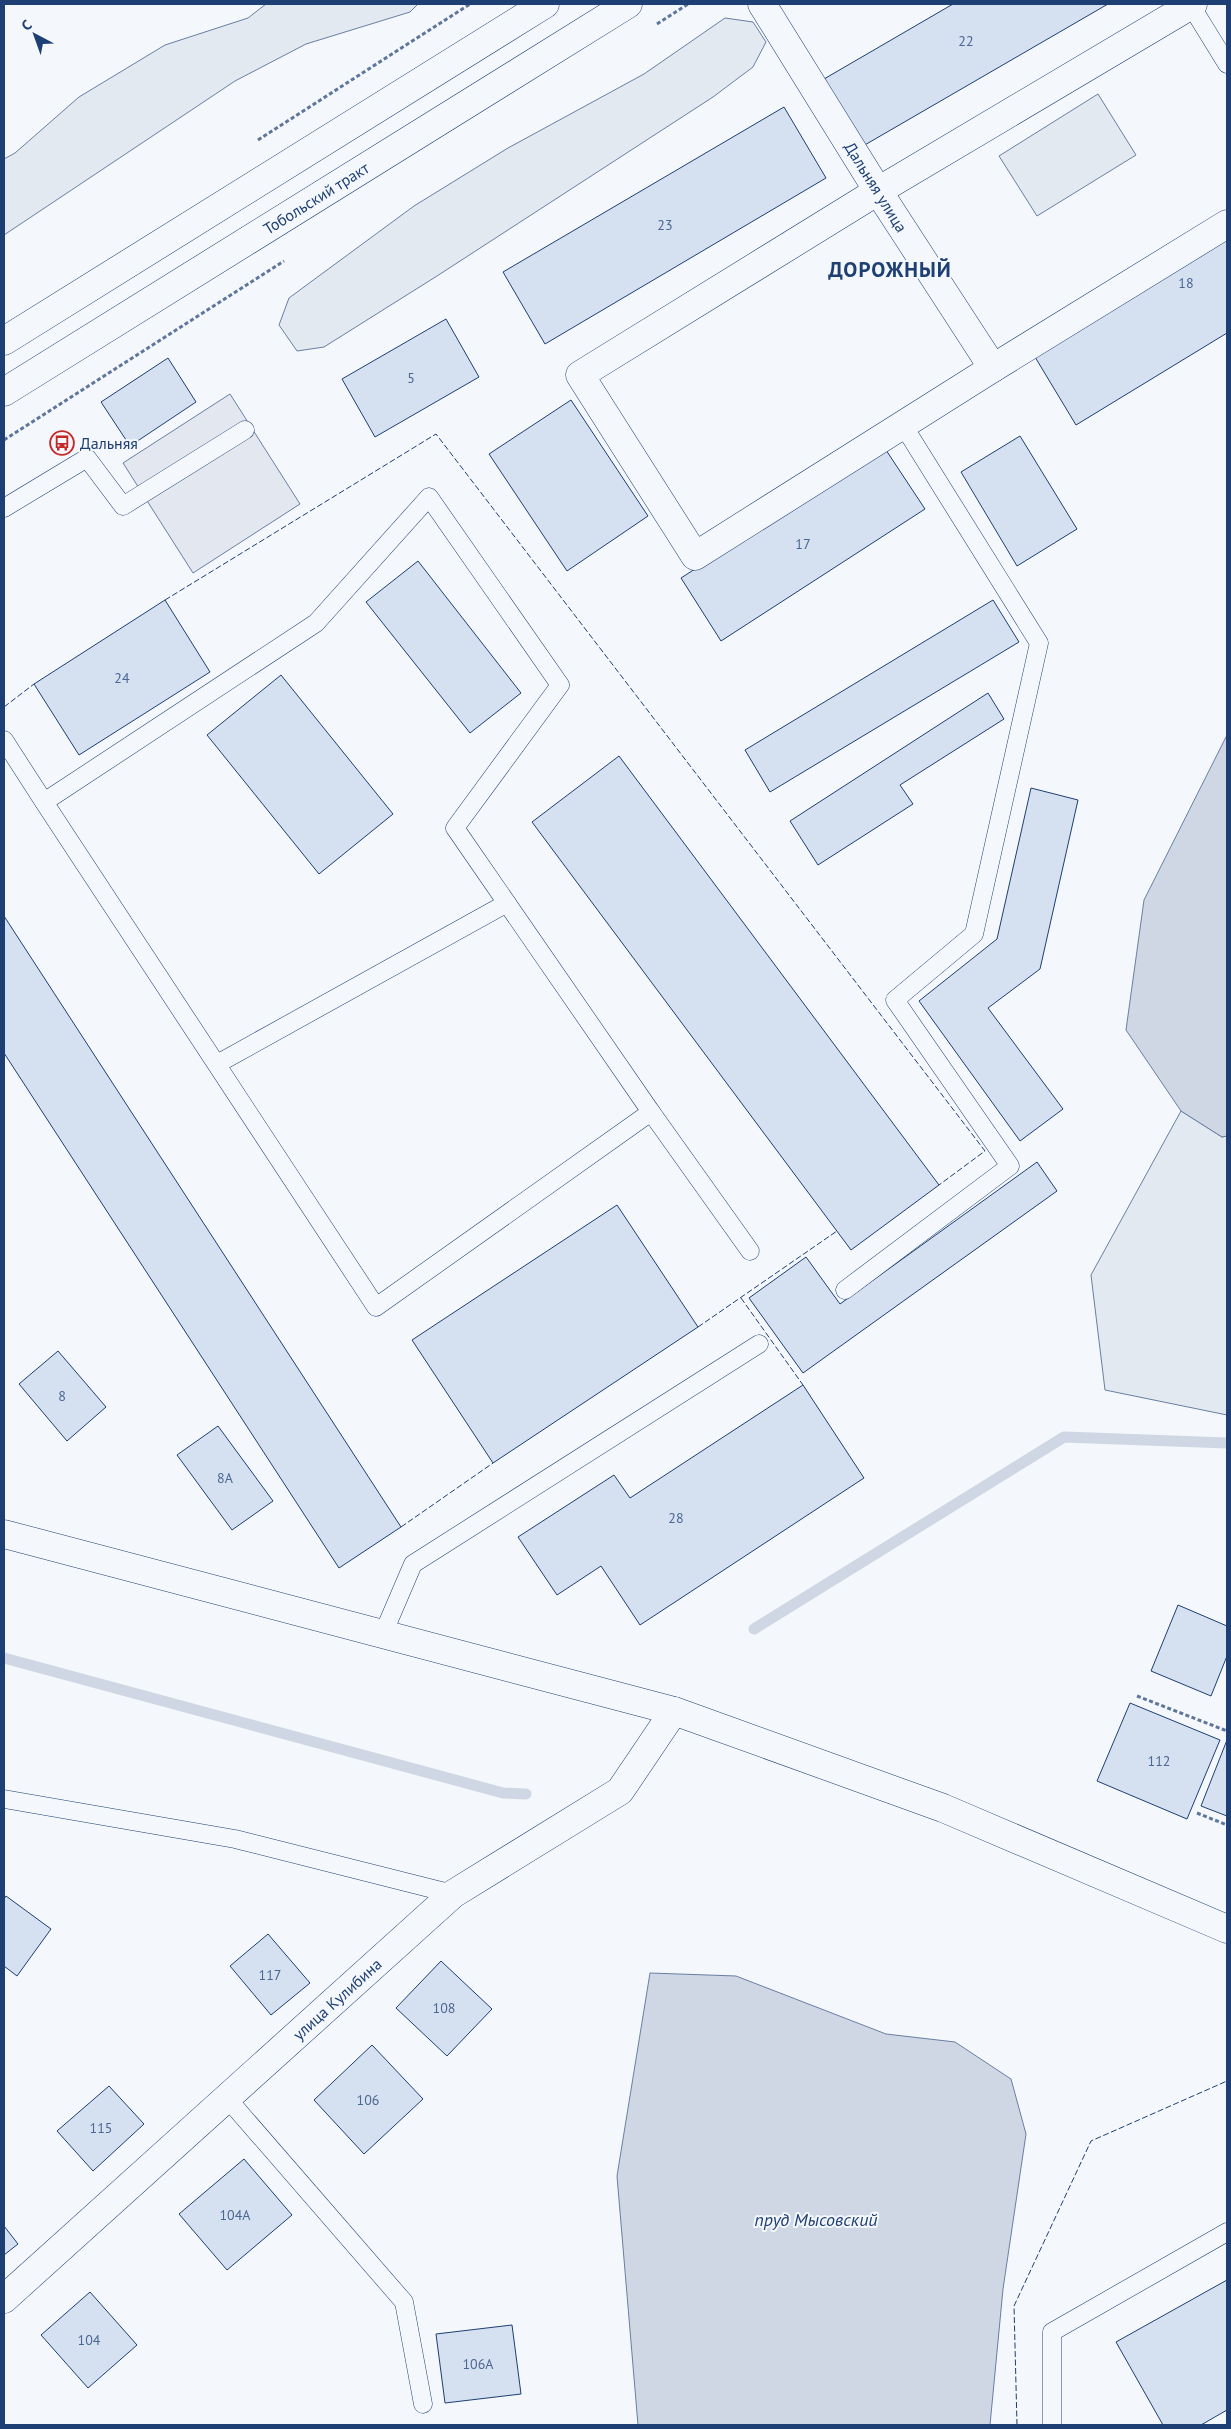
<svg xmlns="http://www.w3.org/2000/svg" width="1231" height="2429" font-family="'PT Sans',sans-serif">
<style>
.green{fill:#e3e9f0;stroke:#687fa3}
.parking{fill:#e3e8f0;stroke:#687fa3}
.water{fill:#cfd7e4;stroke:#687fa3}
.lines{fill:none;stroke-linecap:round;stroke-linejoin:round}
.stream{stroke:#cfd7e4;stroke-width:11}
.building{fill:#d5e0f0;stroke:#1d3f73}
.service-casing{stroke:#1d3f73;stroke-width:19}
.minor-casing{stroke:#1d3f73;stroke-width:29}
.primary-casing{stroke:#1d3f73;stroke-width:29}
.path{stroke:#5e769c;stroke-width:3;stroke-dasharray:4 2.5;stroke-linecap:butt}
.service{stroke:#f4f7fb;stroke-width:18}
.minor{stroke:#f4f7fb;stroke-width:28}
.primary{stroke:#f4f7fb;stroke-width:28}
.fence{stroke:#1d3f73;stroke-width:1;stroke-dasharray:6 2.5;stroke-linecap:butt}
.labels{text-anchor:middle;dominant-baseline:central;stroke-width:4;stroke-linejoin:round;paint-order:stroke}
.number-label{font-size:14px;fill:#4b6792}
.street-label{font-size:16px;fill:#1d3f73;stroke:#f4f7fb}
.poi-label{font-size:16px;fill:#1d3f73;stroke:#f4f7fb;text-anchor:start}
.water-label{font-size:18px;font-style:italic;fill:#1d3f73;stroke:#f4f7fb}
.district-label{font-size:21px;font-weight:bold;letter-spacing:1px;fill:#1d3f73;stroke:#f4f7fb}
</style>
<rect width="100%" height="100%" fill="#f4f7fb"/>
<!-- green -->
<g class="green">
<path d="M266 4H418L410 12 306 44 235 81 4 235V159L15 153 79 97 165 45 248 18Z"/>
<path d="M725 18 753 22 766 42 753 67 713 97 437 276 324 347 297 351 279 325 289 298 414 206 508 148 644 74Z"/>
<path d="M1098 94 1136 155 1037 216 999 156Z"/>
<path d="M1181 1111 1222 1137 1227 1136V1415L1105 1390 1091 1275Z"/>
</g>
<!-- parking -->
<path class="parking" d="M230 394 300 504 193 573 123 463Z"/>
<!-- water -->
<g class="water">
<path d="M1227 735V1136L1222 1137 1181 1111 1126 1030 1144 900Z"/>
<path d="M650 1973 736 1976 886 2034 955 2042 1011 2079 1026 2134 1003 2289 990 2425H638L617 2176Z"/>
</g>
<g class="lines">
<!-- stream -->
<g class="stream">
<path d="M754 1629 1064 1437 1227 1443"/>
<path d="M4 1658 503 1793 526 1794"/>
</g>
</g>
<!-- building -->
<g class="building">
<path d="M953 4H1108L863 146 824 79Z"/>
<path d="M784 107 826 178 545 344 503 272Z"/>
<path d="M1227 233V333L1076 425 1032 352Z"/>
<path d="M446 319 479 377 375 437 342 379Z"/>
<path d="M168 358 196 402 130 446 101 402Z"/>
<path d="M571 400 648 516 567 571 489 454Z"/>
<path d="M1020 436 1077 529 1017 566 961 472Z"/>
<path d="M884 447 925 509 721 641 681 578Z"/>
<path d="M418 561 521 693 470 733 366 602Z"/>
<path d="M165 600 210 672 79 755 34 684Z"/>
<path d="M993 600 1019 642 770 792 745 750Z"/>
<path d="M281 675 393 814 319 874 207 735Z"/>
<path d="M988 693 1004 719 900 785 913 804 818 865 790 821Z"/>
<path d="M619 756 939 1185 851 1250 532 822Z"/>
<path d="M1031 788 1078 800 1040 969 988 1008 1063 1109 1020 1141 919 1001 997 939Z"/>
<path d="M4 916 401 1527 339 1568 4 1053Z"/>
<path d="M1037 1162 1057 1191 803 1373 749 1298 806 1257 840 1304Z"/>
<path d="M617 1205 698 1327 493 1463 412 1340Z"/>
<path d="M58 1351 106 1407 67 1441 19 1384Z"/>
<path d="M803 1385 864 1478 640 1625 601 1566 557 1595 518 1537 614 1475 630 1498Z"/>
<path d="M218 1426 273 1501 232 1530 177 1455Z"/>
<path d="M1178 1605 1227 1626V1656L1211 1696 1151 1671Z"/>
<path d="M1130 1703 1220 1740 1187 1819 1097 1781Z"/>
<path d="M1227 1740V1816L1201 1806Z"/>
<path d="M6 1896 51 1929 17 1976 4 1966V1899Z"/>
<path d="M268 1934 310 1983 271 2015 230 1966Z"/>
<path d="M441 1961 492 2009 447 2056 396 2008Z"/>
<path d="M372 2045 423 2099 364 2154 314 2100Z"/>
<path d="M109 2086 144 2124 93 2171 57 2131Z"/>
<path d="M244 2159 292 2215 227 2270 179 2214Z"/>
<path d="M4 2226 18 2244 4 2255Z"/>
<path d="M1227 2280V2410L1201 2425H1163L1116 2342Z"/>
<path d="M90 2292 137 2345 88 2388 41 2335Z"/>
<path d="M512 2325 521 2394 445 2403 436 2334Z"/>
</g>
<g class="lines">
<!-- service casing -->
<g class="service-casing">
<g id="service">
<path d="M1190 4 1227 64"/>
<path d="M4 508 87 458 123 506 245 430"/>
<path d="M4 740 44 802 376 1307 651 1112 455 828 560 685 429 497 316 623 44 802"/>
<path d="M217 1064 507 903"/>
<path d="M651 1112 750 1251"/>
<path d="M845 1290 1010 1166 895 1000 974 934 1039 643 903 425"/>
<path d="M383 1634 413 1564 759 1344"/>
<path d="M4 1799 235 1839 453 1894"/>
<path d="M227 2098 404 2302 423 2404"/>
<path d="M1052 2425V2332L1227 2232"/>
</g>
</g>
<!-- minor casing -->
<g class="minor-casing">
<g id="minor">
<path d="M762 4 878 191 993 368"/>
<path d="M1193 4 878 191 580 375 695 556 993 368 1227 224"/>
<path d="M4 1534 674 1711 943 1808 1227 1929"/>
<path d="M4 2299 453 1894 620 1791 674 1711"/>
</g>
</g>
<!-- primary casing -->
<g class="primary-casing">
<g id="primary">
<path d="M4 341 545 4"/>
<path d="M4 392 628 4"/>
</g>
</g>
<!-- path -->
<g class="path">
<path d="M657 24 688 4"/>
<path d="M258 140 470 4"/>
<path d="M4 440 284 261"/>
<path d="M1137 1696 1227 1731"/>
<path d="M1197 1813 1227 1825"/>
</g>
<!-- service -->
<use href="#service" class="service"/>
<!-- minor -->
<use href="#minor" class="minor"/>
<!-- primary -->
<use href="#primary" class="primary"/>
<!-- fence -->
<g class="fence">
<path d="M165 600 436 434 985 1151 939 1185"/>
<path d="M4 707 34 684"/>
<path d="M741 1298 803 1385"/>
<path d="M698 1327 837 1231"/>
<path d="M401 1527 493 1463"/>
<path d="M1017 2425 1014 2306 1091 2141 1227 2081"/>
</g>
</g>
<!-- icons -->
<defs>
<g id="bus-ring" transform="scale(1.25)"><circle r="9.5" fill="#f4f7fb" stroke="#c62828" stroke-width="1.5"/><path d="M-5-6H5V4H4V6H2V4H-2V6H-4V4H-5ZM-3.5-4V0h7V-4ZM-3.5 1.2v1.5H-2V1.2ZM2 1.2v1.5H3.5V1.2Z" fill="#c62828"/></g>
</defs>
<g fill-rule="evenodd">
<use href="#bus-ring" x="62" y="443"/>
</g>
<g class="labels">
<!-- number labels -->
<g class="number-label">
<text x="966" y="41">22</text>
<text x="665" y="225">23</text>
<text x="1186" y="283">18</text>
<text x="411" y="378">5</text>
<text x="803" y="544">17</text>
<text x="122" y="678">24</text>
<text x="62" y="1396">8</text>
<text x="225" y="1478">8А</text>
<text x="676" y="1518">28</text>
<text x="1159" y="1761">112</text>
<text x="270" y="1975">117</text>
<text x="444" y="2008">108</text>
<text x="368" y="2100">106</text>
<text x="101" y="2128">115</text>
<text x="235" y="2215">104А</text>
<text x="89" y="2340">104</text>
<text x="478" y="2364">106А</text>
</g>
<!-- street labels -->
<g class="street-label">
<text transform="translate(876 187) rotate(58)">Дальняя улица</text>
<text transform="translate(316 198) rotate(-32)">Тобольский тракт</text>
<text transform="translate(337 1999) rotate(-42)">улица Кулибина</text>
</g>
<!-- poi labels -->
<g class="poi-label">
<text x="80" y="443">Дальняя</text>
</g>
<!-- water labels -->
<g class="water-label">
<text x="816" y="2219">пруд Мысовский</text>
</g>
<!-- district labels -->
<g class="district-label">
<text x="890" y="269">ДОРОЖНЫЙ</text>
</g>
</g>
<!-- border -->
<rect width="1231" height="2429" fill="none" stroke="#1d3f73" stroke-width="10"/>
<!-- north arrow -->
<g transform="translate(35 35) rotate(319)" stroke="#f4f7fb" stroke-width="4" paint-order="stroke">
<path d="M0-4L9 19L0 12L-9 19Z" fill="#1d3f73"/>
<text y="-8" font-size="14" font-weight="bold" text-anchor="middle" fill="#1d3f73">С</text>
</g>
</svg>
